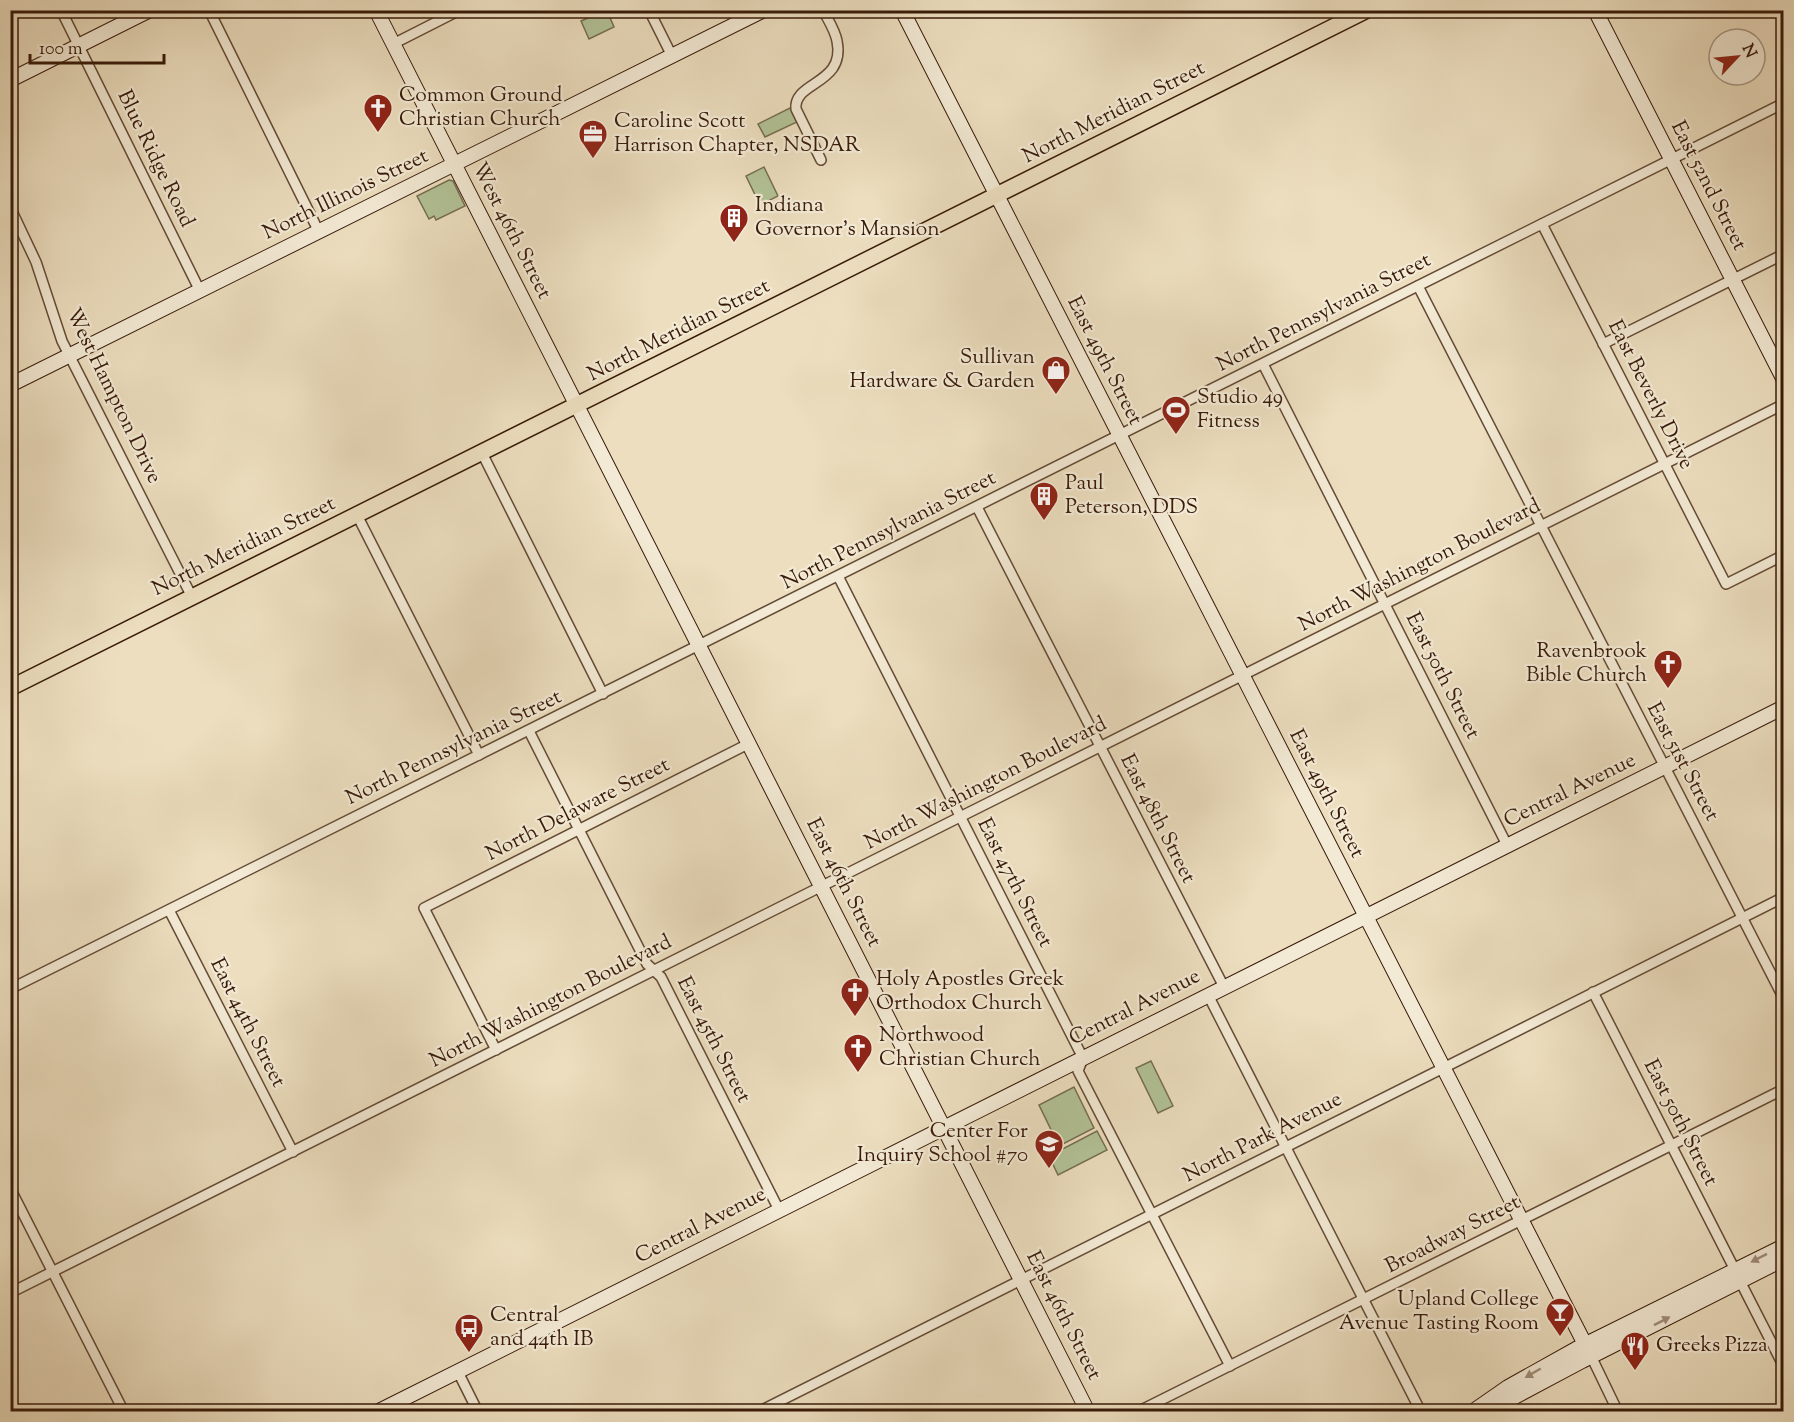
<svg xmlns="http://www.w3.org/2000/svg" width="1794" height="1422" font-family="'Sorts Mill Goudy',serif">
<style>
.green{fill:#b2c296;stroke:#756e50;stroke-width:1.5}
.lines{fill:none;stroke-linecap:round;stroke-linejoin:round}
.street-casing{stroke:#654b36;stroke-width:12}
.secondary-casing{stroke:#381a09;stroke-width:16}
.primary-casing{stroke:#381a09;stroke-width:18}
.street{stroke:#f3ead5;stroke-width:9}
.secondary{stroke:#f3ead5;stroke-width:14}
.primary{stroke:#ecdebf;stroke-width:15}
.oneway{fill:#9f8c79}
.labels{text-anchor:middle;dominant-baseline:central;stroke-width:4.5;stroke-linejoin:round;paint-order:stroke}
.poi-label{font-size:21px;fill:#381a09;stroke:#f3ead5;text-anchor:start}
.street-label{font-size:21px;fill:#381a09;stroke:#f3ead5}
</style>
<rect width="100%" height="100%" fill="#ecdebf"/>
<filter id="stains"><feTurbulence type="fractalNoise" baseFrequency=".00333" numOctaves="4"/><feColorMatrix values="0 0 0 0 .2 0 0 0 0 .09 0 0 0 0 .02 0 0 0 .5 -.17"/></filter>
<radialGradient id="worn" r=".72"><stop offset=".6" stop-color="#630" stop-opacity="0"/><stop offset="1" stop-color="#630" stop-opacity=".3"/></radialGradient>
<!-- green -->
<g class="green">
<path d="M604 11H607L614 27 589 39 581 21Z"/>
<path d="M790 108 797 122 765 137 758 124Z"/>
<path d="M764 167 778 196 760 205 746 176Z"/>
<path d="M449 180 453 181 465 206 436 220 434 216 429 219 417 196Z"/>
<path d="M1151 1061 1173 1106 1158 1113 1136 1068Z"/>
<path d="M1074 1087 1094 1128 1059 1146 1039 1105Z"/>
<path d="M1097 1131 1107 1150 1058 1175 1049 1156Z"/>
</g>
<g class="lines">
<!-- street casing -->
<g class="street-casing">
<g id="street">
<path d="M61 10 200 291"/>
<path d="M209 10 319 232"/>
<path d="M649 10 672 56"/>
<path d="M393 44 460 10"/>
<path d="M821 160 796 109C793 81 846 85 837 41 835 30 828 20 823 10"/>
<path d="M10 207 36 262 62 341 192 597"/>
<path d="M1542 224 1726 584 1784 555"/>
<path d="M1418 286 1784 999"/>
<path d="M1603 344 1784 254"/>
<path d="M1263 364 1507 845"/>
<path d="M482 453 603 694"/>
<path d="M977 507 1224 987"/>
<path d="M357 515 479 755"/>
<path d="M838 576 1083 1058 1078 1071 1230 1366"/>
<path d="M529 731 647 964 661 977 779 1210"/>
<path d="M169 910 293 1152"/>
<path d="M10 989 1784 103"/>
<path d="M1593 992 1735 1270"/>
<path d="M1208 995 1421 1412"/>
<path d="M496 1050 424 908 748 744"/>
<path d="M10 1188 124 1412"/>
<path d="M1740 1281 1784 1367"/>
<path d="M10 1293 1784 404"/>
<path d="M1591 1356 1618 1412"/>
<path d="M458 1372 478 1412"/>
<path d="M758 1412 1784 897"/>
<path d="M1137 1412 1784 1089"/>
</g>
</g>
<!-- secondary casing -->
<g class="secondary-casing">
<g id="secondary">
<path d="M376 10 1088 1412"/>
<path d="M902 10 1591 1356"/>
<path d="M1595 10 1784 380"/>
<path d="M10 80 150 10"/>
<path d="M10 385 764 10"/>
<path d="M377 1412 1784 707"/>
<path d="M1472 1412 1508 1387 1576 1349 1784 1246"/>
<path d="M1493 1412 1507 1401 1582 1361 1784 1259"/>
</g>
</g>
<!-- primary casing -->
<g class="primary-casing">
<path id="primary" d="M10 688 1367 10"/>
</g>
<!-- street -->
<use href="#street" class="street"/>
<!-- secondary -->
<use href="#secondary" class="secondary"/>
<!-- primary -->
<use href="#primary" class="primary"/>
</g>
<!-- one-way arrows -->
<defs><path id="oneway-solid" d="M-6-.8H1V-3.2L6.5 0L1 3.2V.8H-6Z" transform="scale(1.5)"/></defs>
<g class="oneway">
<use href="#oneway-solid" transform="translate(1759 1258) rotate(153)"/>
<use href="#oneway-solid" transform="translate(1662 1321) rotate(-27)"/>
<use href="#oneway-solid" transform="translate(1533 1373) rotate(150)"/>
</g>
<!-- icons -->
<defs>
<g id="church-pin" transform="scale(1.5)"><path d="M0 17L-7.5 6A9.5 9.5 0 1 1 7.5 6Z" fill="#8f2418" stroke="#f3ead5"/><path d="M-1.2-6h2.4v3.5h3.3v2.4h-3.3V6h-2.4V-.1h-3.3v-2.4h3.3Z" fill="#fff"/></g>
<g id="office-pin" transform="scale(1.5)"><path d="M0 17L-7.5 6A9.5 9.5 0 1 1 7.5 6Z" fill="#8f2418" stroke="#f3ead5"/><path d="M-6-3h4V-5.5h4V-3h4V5H-6ZM-1-4.5V-3h2v-1.5ZM-6 0V1H6V0Z" fill="#fff"/></g>
<g id="building-pin" transform="scale(1.5)"><path d="M0 17L-7.5 6A9.5 9.5 0 1 1 7.5 6Z" fill="#8f2418" stroke="#f3ead5"/><path d="M-4-6H4V6H1V3H-1V6H-4ZM-2.5-4.3h1.7v1.8h-1.7ZM.8-4.3h1.7v1.8H.8ZM-2.5-1h1.7V.8h-1.7ZM.8-1h1.7V.8H.8Z" fill="#fff"/></g>
<g id="shop-pin" transform="scale(1.5)"><path d="M0 17L-7.5 6A9.5 9.5 0 1 1 7.5 6Z" fill="#8f2418" stroke="#f3ead5"/><path d="M-5-2.5h2.3a2.7 3.5 0 0 1 5.4 0H5L5.5 6h-11ZM-1.5-2.5h3a1.5 2.3 0 0 0-3 0Z" fill="#fff"/></g>
<g id="stadium-pin" transform="scale(1.5)"><path d="M0 17L-7.5 6A9.5 9.5 0 1 1 7.5 6Z" fill="#8f2418" stroke="#f3ead5"/><path d="M0-5a6.5 5 0 1 0 0 10a6.5 5 0 1 0 0-10ZM-3.5-1.8h7v3.6h-7Z" fill="#fff"/></g>
<g id="school-pin" transform="scale(1.5)"><path d="M0 17L-7.5 6A9.5 9.5 0 1 1 7.5 6Z" fill="#8f2418" stroke="#f3ead5"/><path d="M0-5L7-2L0 1L-7-2ZM-4 1L0 2.5L4 1V4Q0 6-4 4Z" fill="#fff"/></g>
<g id="bar-pin" transform="scale(1.5)"><path d="M0 17L-7.5 6A9.5 9.5 0 1 1 7.5 6Z" fill="#8f2418" stroke="#f3ead5"/><path d="M-6-5H6L.8 .8V4.5H3.5V6h-7V4.5H-.8V.8Z" fill="#fff"/></g>
<g id="bus-pin" transform="scale(1.5)"><path d="M0 17L-7.5 6A9.5 9.5 0 1 1 7.5 6Z" fill="#8f2418" stroke="#f3ead5"/><path d="M-5-6H5V4H4V6H2V4H-2V6H-4V4H-5ZM-3.5-4V0h7V-4ZM-3.5 1.2v1.5H-2V1.2ZM2 1.2v1.5H3.5V1.2Z" fill="#fff"/></g>
<g id="restaurant-pin" transform="scale(1.5)"><path d="M0 17L-7.5 6A9.5 9.5 0 1 1 7.5 6Z" fill="#8f2418" stroke="#f3ead5"/><path d="M-5-6h1v4h1v-4h1v4h1v-4h1v5L-1.5 .5V6h-2V.5L-5-1ZM5-6V6H3V1.5H1.5Q1.5-4 5-6Z" fill="#fff"/></g>
</defs>
<g fill-rule="evenodd">
<use href="#church-pin" x="378" y="108"/>
<use href="#office-pin" x="593" y="134"/>
<use href="#building-pin" x="734" y="218"/>
<use href="#shop-pin" x="1056" y="370"/>
<use href="#stadium-pin" x="1176" y="410"/>
<use href="#building-pin" x="1044" y="496"/>
<use href="#church-pin" x="1668" y="664"/>
<use href="#church-pin" x="855" y="992"/>
<use href="#church-pin" x="858" y="1048"/>
<use href="#school-pin" x="1049" y="1144"/>
<use href="#bar-pin" x="1560" y="1312"/>
<use href="#bus-pin" x="469" y="1328"/>
<use href="#restaurant-pin" x="1635" y="1346"/>
</g>
<g class="labels">
<!-- poi labels -->
<g class="poi-label">
<text x="399" y="96">Common Ground<tspan x="399" dy="24">Christian Church</tspan></text>
<text x="614" y="122">Caroline Scott<tspan x="614" dy="24">Harrison Chapter, NSDAR</tspan></text>
<text x="755" y="206">Indiana<tspan x="755" dy="24">Governor's Mansion</tspan></text>
<text x="1035" y="358" text-anchor="end">Sullivan<tspan x="1035" dy="24">Hardware &amp; Garden</tspan></text>
<text x="1197" y="398">Studio 49<tspan x="1197" dy="24">Fitness</tspan></text>
<text x="1065" y="484">Paul<tspan x="1065" dy="24">Peterson, DDS</tspan></text>
<text x="1647" y="652" text-anchor="end">Ravenbrook<tspan x="1647" dy="24">Bible Church</tspan></text>
<text x="876" y="980">Holy Apostles Greek<tspan x="876" dy="24">Orthodox Church</tspan></text>
<text x="879" y="1036">Northwood<tspan x="879" dy="24">Christian Church</tspan></text>
<text x="1028" y="1132" text-anchor="end">Center For<tspan x="1028" dy="24">Inquiry School #70</tspan></text>
<text x="1539" y="1300" text-anchor="end">Upland College<tspan x="1539" dy="24">Avenue Tasting Room</tspan></text>
<text x="490" y="1316">Central<tspan x="490" dy="24">and 44th IB</tspan></text>
<text x="1656" y="1346">Greeks Pizza</text>
</g>
<!-- street labels -->
<g class="street-label">
<text transform="translate(1114 113) rotate(-27)">North Meridian Street</text>
<text transform="translate(155 159) rotate(64)">Blue Ridge Road</text>
<text transform="translate(1708 186) rotate(63)">East 52nd Street</text>
<text transform="translate(346 195) rotate(-26)">North Illinois Street</text>
<text transform="translate(511 231) rotate(63)">West 46th Street</text>
<text transform="translate(1324 313) rotate(-27)">North Pennsylvania Street</text>
<text transform="translate(679 331) rotate(-27)">North Meridian Street</text>
<text transform="translate(1104 361) rotate(63)">East 49th Street</text>
<text transform="translate(1650 395) rotate(63)">East Beverly Drive</text>
<text transform="translate(113 396) rotate(64)">West Hampton Drive</text>
<text transform="translate(889 531) rotate(-27)">North Pennsylvania Street</text>
<text transform="translate(244 547) rotate(-26)">North Meridian Street</text>
<text transform="translate(1420 566) rotate(-27)">North Washington Boulevard</text>
<text transform="translate(1442 676) rotate(63)">East 50th Street</text>
<text transform="translate(454 748) rotate(-26)">North Pennsylvania Street</text>
<text transform="translate(1682 762) rotate(62)">East 51st Street</text>
<text transform="translate(986 784) rotate(-27)">North Washington Boulevard</text>
<text transform="translate(1570 791) rotate(-26)">Central Avenue</text>
<text transform="translate(1326 794) rotate(63)">East 49th Street</text>
<text transform="translate(578 810) rotate(-27)">North Delaware Street</text>
<text transform="translate(1157 819) rotate(63)">East 48th Street</text>
<text transform="translate(843 883) rotate(63)">East 46th Street</text>
<text transform="translate(1014 883) rotate(63)">East 47th Street</text>
<text transform="translate(551 1002) rotate(-27)">North Washington Boulevard</text>
<text transform="translate(1135 1008) rotate(-27)">Central Avenue</text>
<text transform="translate(247 1023) rotate(63)">East 44th Street</text>
<text transform="translate(713 1040) rotate(63)">East 45th Street</text>
<text transform="translate(1680 1123) rotate(63)">East 50th Street</text>
<text transform="translate(1263 1138) rotate(-27)">North Park Avenue</text>
<text transform="translate(701 1226) rotate(-27)">Central Avenue</text>
<text transform="translate(1453 1235) rotate(-27)">Broadway Street</text>
<text transform="translate(1063 1316) rotate(63)">East 46th Street</text>
</g>
</g>
<!-- margin -->
<rect width="1794" height="1422" fill="none" stroke="#ecdebf" stroke-width="36"/>
<rect x="12" y="12" width="1770" height="1398" fill="none" stroke="#381a09" stroke-width="3"/>
<rect x="18" y="18" width="1758" height="1386" fill="none" stroke="#381a09" stroke-width="1.5"/>
<!-- north arrow -->
<g transform="translate(1737 57) rotate(64)"><circle r="28" fill="#f3ead5" stroke="#a89783" stroke-width="1.5"/>
<path d="M0-4.5L10 22L0 15L-10 22Z" fill="#8f2418"/>
<text y="-9" font-size="16" font-weight="bold" text-anchor="middle" fill="#381a09">N</text>
</g>
<!-- scale -->
<path d="M30 54v9h134v-9" fill="none" stroke="#381a09" stroke-width="3"/>
<text x="39" y="54" font-size="18" fill="#381a09" stroke="#f3ead5" stroke-width="4.5" paint-order="stroke">100 m</text>
<rect width="100%" height="100%" filter="url(#stains)"/>
<rect width="100%" height="100%" fill="url(#worn)"/>
</svg>
